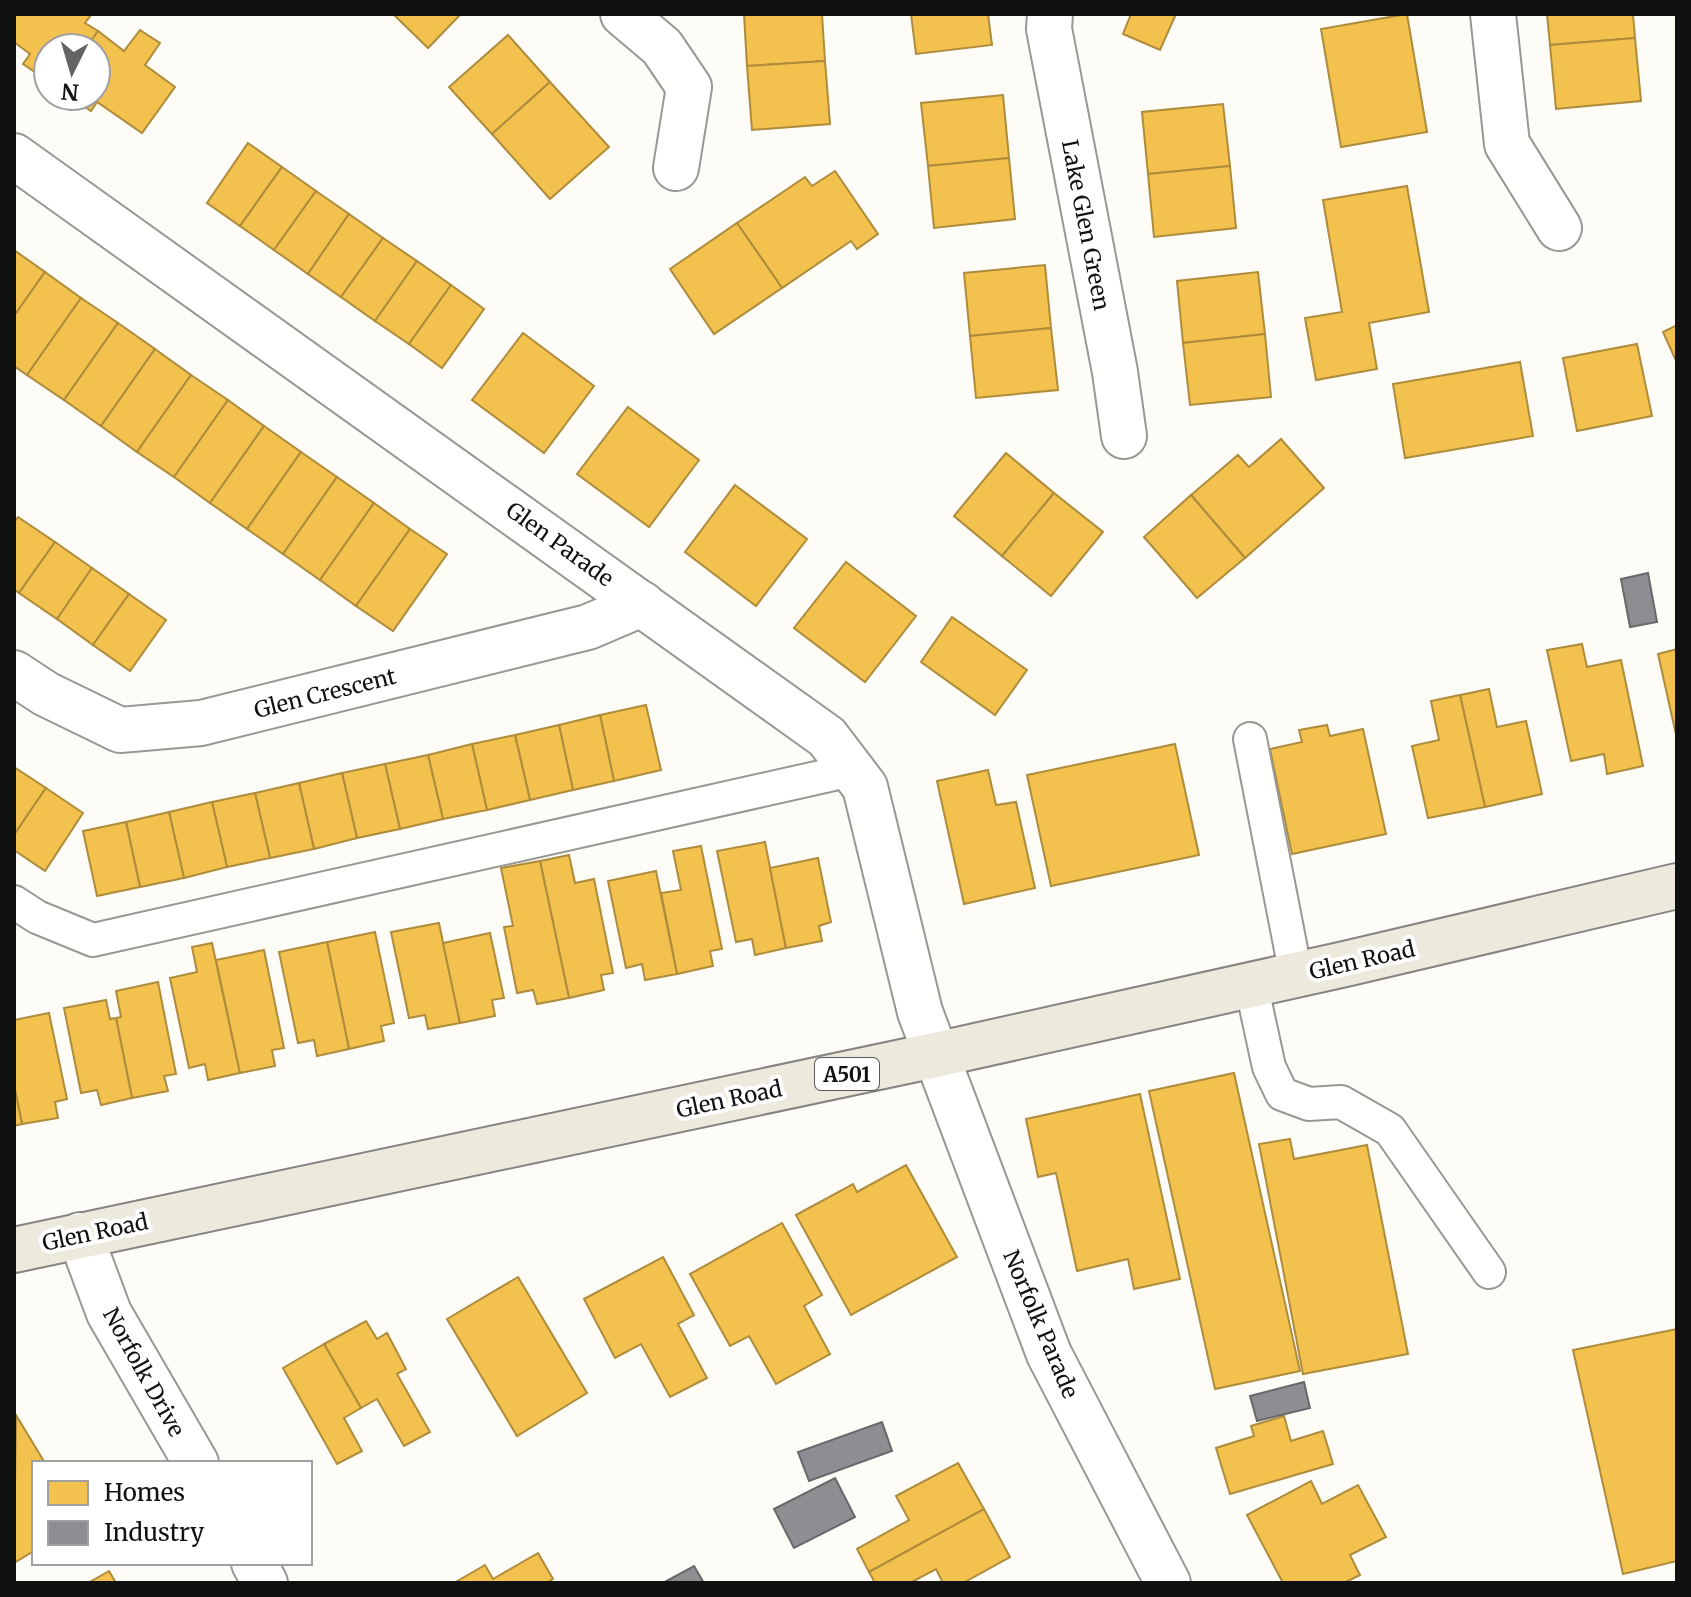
<svg xmlns="http://www.w3.org/2000/svg" width="1691" height="1597" font-family="Merriweather,serif">
<style>
.homes{fill:#f2c14e;stroke:#ae8c3c;stroke-width:2}
.industry{fill:#8d8d92;stroke:#68686b;stroke-width:2}
.lines{fill:none;stroke-linecap:round;stroke-linejoin:round}
.service-casing{stroke:#979795;stroke-width:36}
.minor-casing{stroke:#979795;stroke-width:48}
.primary-casing{stroke:#858482;stroke-width:48}
.service{stroke:#fffffe;stroke-width:32}
.minor{stroke:#fffffe;stroke-width:44}
.primary{stroke:#ede9dc;stroke-width:44}
.labels{text-anchor:middle;dominant-baseline:central;stroke-width:8;stroke-linejoin:round;paint-order:stroke}
.shield{fill:#fff;stroke:#585858;stroke-width:2}
.shield-label{font-size:20px;font-weight:bold;fill:#111}
.street-label{font-size:22px;fill:#111;stroke:#fff}
</style>
<rect width="100%" height="100%" fill="#fdfcf7"/>
<!-- homes -->
<g class="homes">
<path d="M14 14H92L85 23 98 31 86 48H48V81L23 64 30 54 14 42Z"/>
<path d="M393 14H461L428 48Z"/>
<path d="M744 14H822L825 61 747 66Z"/>
<path d="M911 14H988L992 45 916 54Z"/>
<path d="M1131 14H1176L1160 50 1123 34Z"/>
<path d="M1407 14 1427 132 1341 147 1321 29Z"/>
<path d="M1547 14H1633L1635 38 1550 45Z"/>
<path d="M140 30 160 43 145 65 175 87 142 133 97 102 91 111 70 96H96V48H86L98 31 124 51Z"/>
<path d="M508 35 550 82 492 134 449 87Z"/>
<path d="M1635 38 1641 101 1556 109 1550 45Z"/>
<path d="M825 61 830 124 752 130 747 66Z"/>
<path d="M550 82 609 147 550 199 492 134Z"/>
<path d="M1003 95 1009 158 928 166 921 103Z"/>
<path d="M1223 104 1230 166 1148 174 1142 112Z"/>
<path d="M248 143 282 167 240 226 207 203Z"/>
<path d="M1009 158 1015 219 934 228 928 166Z"/>
<path d="M1230 166 1236 228 1154 237 1148 174Z"/>
<path d="M282 167 316 191 274 250 240 226Z"/>
<path d="M835 171 878 234 857 249 851 241 782 288 737 223 805 177 812 186Z"/>
<path d="M1407 186 1429 312 1369 323 1377 369 1316 380 1305 318 1342 312 1323 200Z"/>
<path d="M316 191 349 214 308 274 274 250Z"/>
<path d="M349 214 383 238 341 297 308 274Z"/>
<path d="M737 223 782 288 714 334 670 269Z"/>
<path d="M383 238 417 261 375 321 341 297Z"/>
<path d="M14 250 45 272 14 316Z"/>
<path d="M417 261 451 285 409 344 375 321Z"/>
<path d="M1045 265 1051 328 970 336 964 273Z"/>
<path d="M45 272 81 298 27 375 14 366V316Z"/>
<path d="M1258 272 1265 334 1183 343 1177 281Z"/>
<path d="M451 285 484 309 442 368 409 344Z"/>
<path d="M81 298 118 323 64 400 27 375Z"/>
<path d="M118 323 155 349 101 426 64 400Z"/>
<path d="M1677 325V363L1663 332Z"/>
<path d="M1051 328 1058 390 976 398 970 336Z"/>
<path d="M523 333 594 386 544 453 472 400Z"/>
<path d="M1265 334 1271 397 1190 405 1183 343Z"/>
<path d="M1637 344 1652 416 1577 431 1563 358Z"/>
<path d="M155 349 191 375 137 452 101 426Z"/>
<path d="M1520 362 1533 436 1405 458 1393 384Z"/>
<path d="M191 375 228 400 174 477 137 452Z"/>
<path d="M228 400 264 426 210 503 174 477Z"/>
<path d="M628 407 699 460 649 527 577 474Z"/>
<path d="M264 426 301 452 247 529 210 503Z"/>
<path d="M1281 439 1324 488 1245 558 1191 495 1238 455 1249 467Z"/>
<path d="M301 452 337 477 283 554 247 529Z"/>
<path d="M1006 453 1054 493 1002 556 954 516Z"/>
<path d="M337 477 374 503 320 580 283 554Z"/>
<path d="M735 485 807 539 756 606 685 552Z"/>
<path d="M1054 493 1103 532 1051 596 1002 556Z"/>
<path d="M1191 495 1245 558 1197 598 1144 537Z"/>
<path d="M374 503 410 529 356 606 320 580Z"/>
<path d="M18 517 55 542 19 593 14 589V522Z"/>
<path d="M410 529 447 554 393 631 356 606Z"/>
<path d="M55 542 92 568 57 619 19 593Z"/>
<path d="M846 562 916 616 865 682 794 628Z"/>
<path d="M92 568 129 594 93 645 57 619Z"/>
<path d="M129 594 166 620 130 671 93 645Z"/>
<path d="M952 617 1027 670 995 715 921 662Z"/>
<path d="M1582 644 1587 667 1621 660 1643 766 1607 774 1604 754 1571 761 1547 650Z"/>
<path d="M1677 649V739L1658 654Z"/>
<path d="M1489 689 1497 727 1526 721 1542 794 1485 807 1460 695Z"/>
<path d="M1460 695 1485 807 1428 818 1412 746 1439 740 1431 701Z"/>
<path d="M646 705 661 770 614 781 600 715Z"/>
<path d="M600 715 614 781 573 790 559 725Z"/>
<path d="M559 725 573 790 530 800 515 735Z"/>
<path d="M1327 725 1330 736 1363 729 1386 834 1292 854 1270 749 1302 742 1299 730Z"/>
<path d="M515 735 530 800 487 810 472 744Z"/>
<path d="M472 744 487 810 443 819 428 755Z"/>
<path d="M1175 744 1199 855 1051 886 1027 775Z"/>
<path d="M428 755 443 819 400 829 385 764Z"/>
<path d="M385 764 400 829 357 838 342 773Z"/>
<path d="M14 767 46 788 14 835Z"/>
<path d="M988 770 996 805 1016 802 1035 888 964 904 937 781Z"/>
<path d="M342 773 357 838 314 849 299 783Z"/>
<path d="M299 783 314 849 270 858 255 793Z"/>
<path d="M46 788 83 813 45 871 14 850V835Z"/>
<path d="M255 793 270 858 227 867 212 802Z"/>
<path d="M212 802 227 867 184 878 169 812Z"/>
<path d="M169 812 184 878 140 887 126 822Z"/>
<path d="M126 822 140 887 97 896 83 831Z"/>
<path d="M765 842 786 948 755 955 752 939 736 942 717 851Z"/>
<path d="M701 846 722 949 710 951 713 966 677 974 661 893 681 890 673 851Z"/>
<path d="M569 855 575 883 594 879 613 973 601 975 604 990 569 998 540 861Z"/>
<path d="M818 858 831 922 819 926 822 941 786 948 770 868Z"/>
<path d="M540 861 569 998 537 1004 533 990 517 993 504 927 513 926 501 868Z"/>
<path d="M656 871 677 974 645 980 642 964 626 968 608 881Z"/>
<path d="M439 923 460 1023 428 1029 425 1015 409 1018 391 932Z"/>
<path d="M375 932 394 1023 381 1026 384 1041 349 1049 327 942Z"/>
<path d="M490 933 504 998 492 1000 495 1016 460 1023 443 943Z"/>
<path d="M327 942 349 1049 317 1056 314 1040 298 1043 279 952Z"/>
<path d="M212 943 240 1073 208 1080 205 1064 189 1068 170 978 197 972 192 947Z"/>
<path d="M264 950 284 1048 272 1050 275 1066 240 1073 216 960Z"/>
<path d="M158 982 176 1074 164 1076 168 1091 132 1098 116 1018 121 1017 116 991Z"/>
<path d="M106 1000 110 1019 116 1018 132 1098 101 1105 97 1090 81 1093 64 1008Z"/>
<path d="M49 1013 67 1099 55 1102 58 1118 22 1124 14 1085V1020Z"/>
<path d="M1234 1073 1300 1371 1215 1389 1149 1091Z"/>
<path d="M14 1085 22 1124 14 1126Z"/>
<path d="M1140 1094 1180 1279 1134 1289 1128 1259 1077 1271 1056 1173 1038 1177 1026 1119Z"/>
<path d="M1290 1139 1294 1159 1367 1145 1408 1354 1303 1374 1259 1144Z"/>
<path d="M906 1165 957 1257 851 1315 796 1215 853 1184 857 1192Z"/>
<path d="M782 1223 822 1295 804 1306 830 1354 776 1384 749 1336 730 1346 690 1274Z"/>
<path d="M663 1257 694 1315 678 1324 707 1378 670 1397 641 1344 615 1358 584 1299Z"/>
<path d="M518 1277 587 1393 517 1436 447 1319Z"/>
<path d="M366 1321 377 1339 387 1333 406 1369 397 1374 430 1432 404 1446 377 1399 361 1408 324 1344Z"/>
<path d="M1677 1329V1561L1623 1574 1573 1350Z"/>
<path d="M324 1344 361 1408 344 1418 362 1451 337 1464 283 1368Z"/>
<path d="M16 1415 45 1463H34V1551L14 1563Z"/>
<path d="M1284 1416 1291 1441 1323 1431 1333 1464 1230 1494 1216 1448 1254 1436 1251 1426Z"/>
<path d="M958 1463 984 1509 869 1572 857 1549 909 1520 896 1496Z"/>
<path d="M1311 1481 1322 1504 1358 1485 1386 1537 1350 1555 1360 1575 1344 1583H1283L1247 1515Z"/>
<path d="M984 1509 1010 1557 963 1583H943L936 1569 910 1583H875L869 1572Z"/>
<path d="M538 1553 553 1579 546 1583H454L485 1565 493 1579Z"/>
<path d="M109 1571 116 1583H88Z"/>
</g>
<!-- industry -->
<g class="industry">
<path d="M1648 573 1657 622 1630 627 1621 579Z"/>
<path d="M1304 1382 1310 1408 1257 1421 1250 1396Z"/>
<path d="M882 1422 892 1451 809 1481 798 1452Z"/>
<path d="M835 1478 855 1517 794 1548 774 1509Z"/>
<path d="M694 1566 704 1583H663Z"/>
</g>
<g class="lines">
<!-- service casing -->
<g class="service-casing">
<g id="service">
<path d="M1250 739 1296 975"/>
<path d="M14 902 37 917 93 940 852 770"/>
<path d="M1251 984 1269 1067 1282 1094 1309 1104 1341 1102 1390 1130 1489 1272"/>
</g>
</g>
<!-- minor casing -->
<g class="minor-casing">
<g id="minor">
<path d="M623 14 662 47 689 87 676 168"/>
<path d="M1050 14 1049 29 1115 372 1124 436"/>
<path d="M1493 14 1507 144 1559 228"/>
<path d="M14 156 827 737 865 787 920 1012 1049 1354 1168 1583"/>
<path d="M14 673 46 694 120 730 201 723 588 627 642 604"/>
<path d="M80 1235 109 1313 196 1463"/>
<path d="M254 1563 265 1583"/>
</g>
</g>
<!-- primary casing -->
<g class="primary-casing">
<path id="primary" d="M14 1250 935 1055 1345 964 1677 886"/>
</g>
<!-- service -->
<use href="#service" class="service"/>
<!-- minor -->
<use href="#minor" class="minor"/>
<!-- primary -->
<use href="#primary" class="primary"/>
</g>
<g class="labels">
<!-- shield labels -->
<rect class="shield" x="815" y="1058" width="64" height="32" rx="6"/>
<g class="shield-label">
<text x="847" y="1074">A501</text>
</g>
<!-- street labels -->
<g class="street-label">
<text transform="translate(1086 225) rotate(79)">Lake Glen Green</text>
<text transform="translate(560 544) rotate(36)">Glen Parade</text>
<text transform="translate(325 693) rotate(-14)">Glen Crescent</text>
<text transform="translate(1362 960) rotate(-13)">Glen Road</text>
<text transform="translate(729 1099) rotate(-12)">Glen Road</text>
<text transform="translate(95 1232) rotate(-12)">Glen Road</text>
<text transform="translate(1041 1324) rotate(67)">Norfolk Parade</text>
<text transform="translate(144 1372) rotate(61)">Norfolk Drive</text>
</g>
</g>
<!-- border -->
<rect width="1691" height="1597" fill="none" stroke="#111111" stroke-width="32"/>
<!-- legend -->
<rect x="32" y="1461" width="280" height="104" fill="#ffffff" stroke="#a0a0a0" stroke-width="2"/>
<rect x="48" y="1481" width="40" height="24" fill="#f2c14e" stroke="#a0a0a0" stroke-width="2"/>
<text x="104" y="1501" font-size="24" fill="#111111">Homes</text>
<rect x="48" y="1521" width="40" height="24" fill="#8d8d92" stroke="#a0a0a0" stroke-width="2"/>
<text x="104" y="1541" font-size="24" fill="#111111">Industry</text>
<!-- north arrow -->
<g transform="translate(72 72) rotate(185)"><circle r="38" fill="#ffffff" stroke="#a0a0a0" stroke-width="2"/>
<path d="M0-6L14 30L0 20L-14 30Z" fill="#646362"/>
<text y="-12" font-size="22" font-weight="bold" text-anchor="middle" fill="#111111">N</text>
</g>
</svg>
